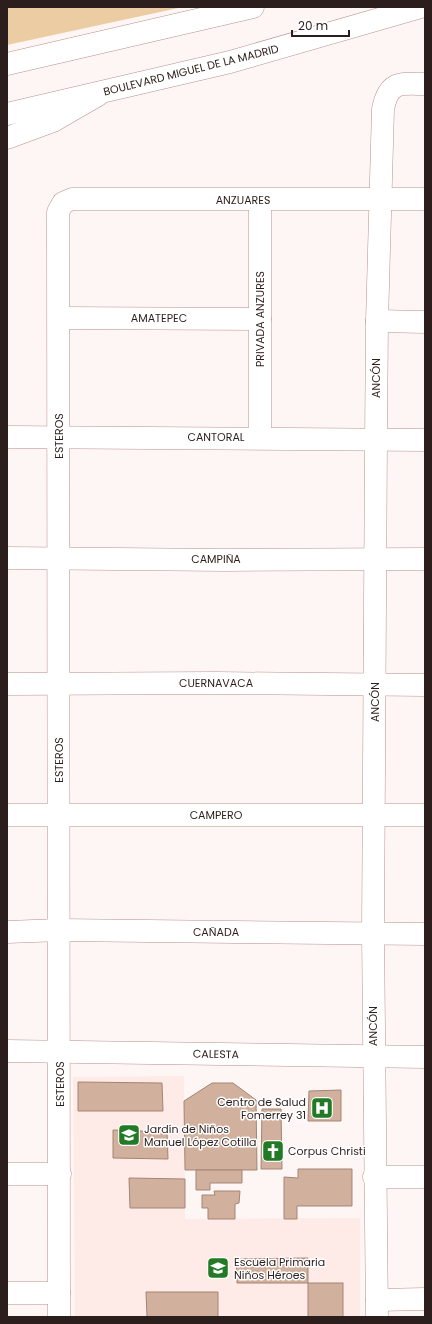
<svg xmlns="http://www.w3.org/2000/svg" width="432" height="1324" font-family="Poppins,sans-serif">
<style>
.built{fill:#feeae7}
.green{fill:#eccca2}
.building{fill:#d1b09d;stroke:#a48574}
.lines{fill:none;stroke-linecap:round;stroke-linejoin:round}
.minor-casing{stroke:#b8928d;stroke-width:23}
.tertiary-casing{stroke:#b8928d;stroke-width:23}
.trunk-casing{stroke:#b8928d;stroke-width:23}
.minor{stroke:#fff;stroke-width:22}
.tertiary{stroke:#fff;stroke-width:22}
.trunk{stroke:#fff;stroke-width:22}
.labels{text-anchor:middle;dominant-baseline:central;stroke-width:3;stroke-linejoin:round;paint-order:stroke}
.street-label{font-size:11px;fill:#2c1e1c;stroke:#fff}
.poi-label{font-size:11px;fill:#2c1e1c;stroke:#fff;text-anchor:start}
</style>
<rect width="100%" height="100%" fill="#fef6f5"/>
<!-- built -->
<path class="built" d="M184 1076 185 1219 360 1218V1317H75L73 1077Z"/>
<!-- green -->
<path class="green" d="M7 7H183L7 45Z"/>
<!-- building -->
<g class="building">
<path d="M78 1082 162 1083 163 1111H78Z"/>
<path d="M212 1083H233L256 1100 257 1170H185L184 1101Z"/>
<path d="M341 1090V1121H308L309 1091Z"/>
<path d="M262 1109H281L282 1169H261Z"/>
<path d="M113 1130 167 1132 168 1159 113 1158Z"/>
<path d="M298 1169H352V1206H297V1219H284V1177L298 1178Z"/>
<path d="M196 1170H242V1183H210V1190H196Z"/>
<path d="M129 1178 185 1179V1208H130Z"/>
<path d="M214 1191H240L239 1203 235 1204V1219H208V1208H202V1195H215Z"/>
<path d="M308 1258V1283H237L236 1259Z"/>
<rect x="308" y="1283" width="35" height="34"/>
<path d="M146 1292H218V1317H147Z"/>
</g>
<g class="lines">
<!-- minor casing -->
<g class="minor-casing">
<g id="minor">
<path d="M260 200V438"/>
<path d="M59 318 260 319"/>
<path d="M377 321 425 322"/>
<path d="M7 437 425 440"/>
<path d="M7 558 225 560 425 559"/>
<path d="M7 815H425"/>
<path d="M7 932 60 930 425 934"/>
<path d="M7 1051 425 1057"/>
<path d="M7 1174H60"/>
<path d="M374 1177H425"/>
<path d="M7 1293H59"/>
<path d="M377 1300 425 1299"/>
<path d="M59 1317 58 212 63 203 72 199H425"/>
<path d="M377 1317 373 933 376 440 377 321 383 109C389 80 400 84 425 84"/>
</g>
</g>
<!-- tertiary casing -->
<g class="tertiary-casing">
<g id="tertiary">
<path d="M7 138 53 121 98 95"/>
<path d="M7 684 216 683 425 685"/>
</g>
</g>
<!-- trunk casing -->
<g class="trunk-casing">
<g id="trunk">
<path d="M7 64 253 7"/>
<path d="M7 114 230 62 421 7"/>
</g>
</g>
<!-- minor -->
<use href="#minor" class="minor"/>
<!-- tertiary -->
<use href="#tertiary" class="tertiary"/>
<!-- trunk -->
<use href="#trunk" class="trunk"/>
</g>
<!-- icons -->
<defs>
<g id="hospital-square" transform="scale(1.15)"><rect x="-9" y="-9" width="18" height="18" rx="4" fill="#227a27" stroke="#fff"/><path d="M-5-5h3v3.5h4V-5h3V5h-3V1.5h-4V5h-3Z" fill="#fff"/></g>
<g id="school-square" transform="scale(1.15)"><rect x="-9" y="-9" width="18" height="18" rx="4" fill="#227a27" stroke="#fff"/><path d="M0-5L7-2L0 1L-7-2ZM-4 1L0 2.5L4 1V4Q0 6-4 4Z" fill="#fff"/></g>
<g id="church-square" transform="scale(1.15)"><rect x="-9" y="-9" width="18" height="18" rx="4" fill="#227a27" stroke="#fff"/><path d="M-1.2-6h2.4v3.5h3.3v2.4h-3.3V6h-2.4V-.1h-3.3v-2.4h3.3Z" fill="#fff"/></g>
</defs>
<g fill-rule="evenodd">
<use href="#hospital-square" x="322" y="1108"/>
<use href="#school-square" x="129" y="1135"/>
<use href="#church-square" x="273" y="1151"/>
<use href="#school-square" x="218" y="1268"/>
</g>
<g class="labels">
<!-- street labels -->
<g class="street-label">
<text transform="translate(191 70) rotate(-14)">BOULEVARD MIGUEL DE LA MADRID</text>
<text x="243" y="200">ANZUARES</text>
<text x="159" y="318">AMATEPEC</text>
<text transform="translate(260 319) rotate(-90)">PRIVADA ANZURES</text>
<text transform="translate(376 378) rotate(-90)">ANCÓN</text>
<text transform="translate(59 436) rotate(-90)">ESTEROS</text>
<text x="216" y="437">CANTORAL</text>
<text x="216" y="559">CAMPIÑA</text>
<text x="216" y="683">CUERNAVACA</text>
<text transform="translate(375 702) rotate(-90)">ANCÓN</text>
<text transform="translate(59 760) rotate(-90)">ESTEROS</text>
<text x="216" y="815">CAMPERO</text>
<text x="216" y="932">CAÑADA</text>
<text transform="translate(373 1026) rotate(-90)">ANCÓN</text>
<text transform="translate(216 1054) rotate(1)">CALESTA</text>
<text transform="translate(60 1084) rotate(-90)">ESTEROS</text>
</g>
<!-- poi labels -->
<g class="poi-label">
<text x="306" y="1102" text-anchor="end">Centro de Salud<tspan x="306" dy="13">Fomerrey 31</tspan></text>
<text x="144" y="1129">Jardín de Niños<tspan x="144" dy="13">Manuel López Cotilla</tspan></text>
<text x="288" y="1151">Corpus Christi</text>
<text x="234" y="1262">Escuela Primaria<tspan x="234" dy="13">Niños Héroes</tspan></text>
</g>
</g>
<!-- border -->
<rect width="432" height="1324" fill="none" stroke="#2c1e1c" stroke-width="16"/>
<!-- scale -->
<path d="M292 30v6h57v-6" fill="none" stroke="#2c1e1c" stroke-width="2"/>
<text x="298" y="30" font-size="12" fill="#2c1e1c" stroke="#ffffff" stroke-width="3" paint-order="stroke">20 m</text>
</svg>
